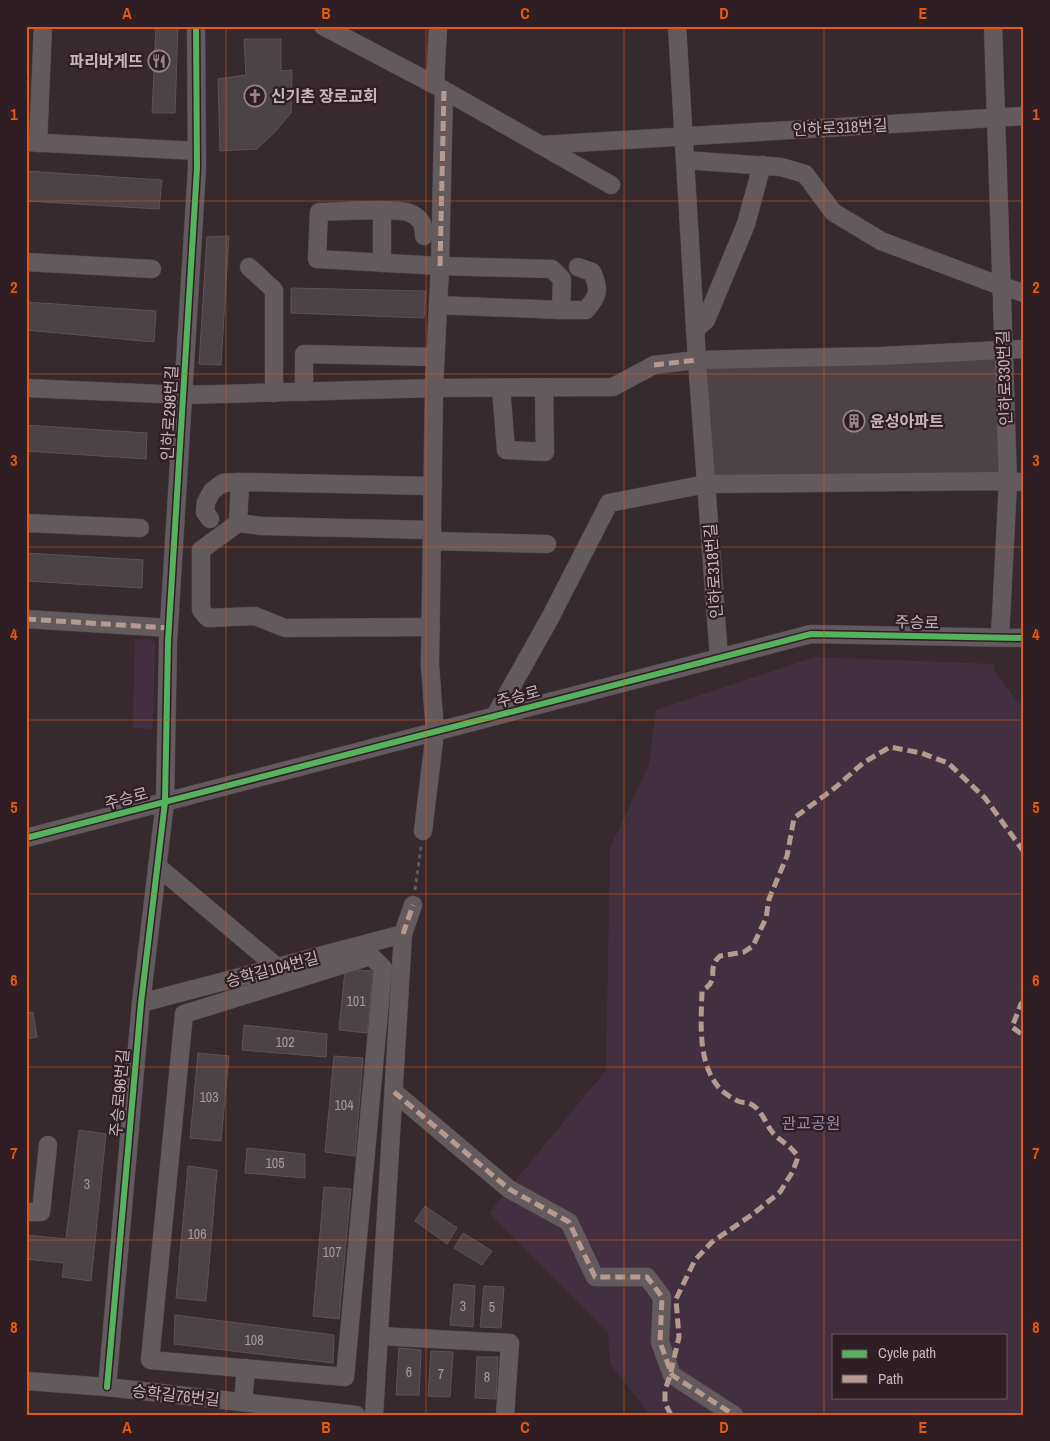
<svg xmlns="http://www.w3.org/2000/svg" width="1050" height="1441" font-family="'Archivo Narrow','Noto Sans KR',sans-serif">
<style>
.green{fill:#423041;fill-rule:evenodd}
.building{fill:#4c4346;stroke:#5d5256}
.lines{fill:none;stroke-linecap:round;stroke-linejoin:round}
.minor-casing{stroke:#4f4649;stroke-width:19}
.path{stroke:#635a5d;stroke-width:3;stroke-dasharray:4 4;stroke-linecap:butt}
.minor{stroke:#635a5d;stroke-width:18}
.quiet{stroke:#b69a8f;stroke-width:5;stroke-dasharray:10 5;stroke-linecap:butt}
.cycleway-casing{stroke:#2f1e24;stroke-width:9}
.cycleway{stroke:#56b35d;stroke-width:6}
.grid{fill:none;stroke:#e8590c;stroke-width:1;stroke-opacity:0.55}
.labels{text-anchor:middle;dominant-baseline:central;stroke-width:4.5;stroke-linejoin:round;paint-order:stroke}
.number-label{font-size:14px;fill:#a8989d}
.poi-label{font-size:16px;font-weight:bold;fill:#c6b5ba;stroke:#2f1e24;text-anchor:start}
.street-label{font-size:16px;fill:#c6b5ba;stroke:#2f1e24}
.park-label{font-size:16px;fill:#958ba9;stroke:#2f1e24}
.neatline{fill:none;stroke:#e8590c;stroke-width:2}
.grid-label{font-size:16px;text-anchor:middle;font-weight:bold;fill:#e8590c}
</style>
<rect width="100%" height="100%" fill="#362a2e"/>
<!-- green -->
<g class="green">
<path d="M135 639H150L155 644 153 729 133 728Z"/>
<path d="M815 657 994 664V670L1024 710V1415H650L610 1364 608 1333 489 1213 606 1070 610 847 649 765 656 710ZM834 1335H1006V1397H834Z"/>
</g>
<!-- building -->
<g class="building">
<path d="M120 26H178L175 113H152L156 29Z"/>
<path d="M244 39H281V71L292 70 291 113 274 133 257 149 220 151 218 79 246 75Z"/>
<path d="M26 171 162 180 159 209 26 201Z"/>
<path d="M229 236 221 365 199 364 207 237Z"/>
<path d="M291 288 426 291 424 318 291 313Z"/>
<path d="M26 302 156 311 154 342 26 330Z"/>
<path d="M998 356 1004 476 710 479 702 366Z"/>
<path d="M26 425 147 433 146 459 26 451Z"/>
<path d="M26 553 143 560 142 588 26 581Z"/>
<path d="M345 970 373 971 367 1033 339 1030Z"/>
<path d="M33 1012 37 1037 26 1039V1013Z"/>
<path d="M244 1025 327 1034 326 1057 242 1050Z"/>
<path d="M198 1053 229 1056 221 1141 190 1138Z"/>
<path d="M334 1056 363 1058 355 1156 325 1152Z"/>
<path d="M79 1130 106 1134 91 1281 62 1277 64 1263 26 1259V1235L66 1239Z"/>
<path d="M247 1148 305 1154V1178L245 1173Z"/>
<path d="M188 1166 217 1170 206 1301 176 1298Z"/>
<path d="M324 1187 351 1189 339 1319 313 1316Z"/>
<path d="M425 1206 457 1228 447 1244 415 1221Z"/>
<path d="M463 1233 492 1251 482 1265 454 1248Z"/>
<path d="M454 1284 475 1286 473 1327 450 1325Z"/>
<path d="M484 1286 504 1287 501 1328 480 1327Z"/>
<path d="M175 1315 334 1335 333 1363 174 1344Z"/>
<path d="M399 1348 421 1350 419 1395H396Z"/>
<path d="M431 1351 453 1352 450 1397 428 1396Z"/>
<path d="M477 1357H498L496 1399 475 1398Z"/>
</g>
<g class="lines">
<!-- minor casing -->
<g class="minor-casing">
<g id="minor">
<path d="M323 26 435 85 611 185"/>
<path d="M677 26 697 360 719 658"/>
<path d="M993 26 1008 482 1000 637"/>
<path d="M435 85 438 26"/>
<path d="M26 142 197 151"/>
<path d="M38 143 43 26"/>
<path d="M541 145 1024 116"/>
<path d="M685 160 781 167 805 174 833 212 881 241 1001 286 1024 293"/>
<path d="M382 211V263"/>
<path d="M26 262 152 269"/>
<path d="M249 267 274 290V393"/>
<path d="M438 305 561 310 562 279 552 269 440 266 444 90"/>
<path d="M561 310H586C599 295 600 290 592 272L578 267"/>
<path d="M695 330 706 320 746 224 762 165"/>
<path d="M26 388 184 395 434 388 613 387 654 365 697 360 881 356 1024 349"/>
<path d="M501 388 506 450 545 452 544 388"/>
<path d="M304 392V354L435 357"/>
<path d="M210 519 205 512 206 502 212 491 223 483 240 482"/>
<path d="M26 523 140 528"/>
<path d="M238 523 240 482 433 486"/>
<path d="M432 541 547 544"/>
<path d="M26 619 169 628"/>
<path d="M431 627 285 628 255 616 208 618 201 610V550L238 523 262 526 432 530"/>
<path d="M495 716 550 618 609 503 706 484 999 481 1024 482"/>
<path d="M423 831 435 732 430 665 434 388 440 266 317 259 319 212C337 212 400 207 412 214 422 219 424 226 424 236"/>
<path d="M26 838 811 634 1024 638"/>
<path d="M157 866 277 967 282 974"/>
<path d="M371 956 383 968 345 1377 150 1360 184 1014Z"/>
<path d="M141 1003 403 934"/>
<path d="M394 1092 509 1189 569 1222 595 1277H647L662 1297 660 1342 672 1375 734 1415"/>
<path d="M26 1212H41L48 1145"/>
<path d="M379 1336 510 1343 505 1415"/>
<path d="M26 1381 107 1387 356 1415"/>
<path d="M107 1387 141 1003 165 802 168 642 197 168 196 26"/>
<path d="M243 1402 246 1368"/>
<path d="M374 1415 403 934 413 905"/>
</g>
</g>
<!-- path -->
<path class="path" d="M415 890 421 847"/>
<!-- minor -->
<use href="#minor" class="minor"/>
<!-- quiet -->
<g class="quiet">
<path d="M440 266 444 90"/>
<path d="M654 365 697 360"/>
<path d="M26 619 169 628"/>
<path d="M403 934 413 905"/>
<path d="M1024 1001 1021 1004 1012 1027 1024 1036"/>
<path d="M394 1092 509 1189 569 1222 595 1277H647L662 1297 660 1342 672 1375 734 1415"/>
<path d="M671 1415 665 1403V1390L670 1376 679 1337 676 1299 695 1260 712 1242 753 1214 780 1192 793 1171 798 1157C792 1146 781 1142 773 1133 765 1123 762 1109 749 1103 746 1102 741 1103 738 1101 733 1099 726 1094 722 1091 697 1066 701 1024 702 991 719 980 709 974 715 962 716 960 718 958 720 956L744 952 753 946 766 918 769 899 787 856 794 818 836 787 863 763 890 747 921 753 948 763 985 798 1024 852"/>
</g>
<!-- cycleway casing -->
<g class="cycleway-casing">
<g id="cycleway">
<path d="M26 838 811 634 1024 638"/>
<path d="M107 1387 141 1003 165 802 168 642 197 168 196 26"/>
</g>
</g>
<!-- cycleway -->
<use href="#cycleway" class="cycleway"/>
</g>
<!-- grid -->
<path class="grid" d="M226 26V1415M426 26V1415M624 26V1415M824 26V1415M26 201H1024M26 374H1024M26 547H1024M26 720H1024M26 894H1024M26 1067H1024M26 1240H1024"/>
<!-- icons -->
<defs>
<g id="restaurant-ring" transform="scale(1.125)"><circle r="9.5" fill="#2f1e24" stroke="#948489" stroke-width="1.5"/><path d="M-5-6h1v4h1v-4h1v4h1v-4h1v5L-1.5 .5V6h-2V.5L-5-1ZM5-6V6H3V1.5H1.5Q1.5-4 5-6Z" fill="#948489"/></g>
<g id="church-ring" transform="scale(1.125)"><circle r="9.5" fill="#2f1e24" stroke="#948489" stroke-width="1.5"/><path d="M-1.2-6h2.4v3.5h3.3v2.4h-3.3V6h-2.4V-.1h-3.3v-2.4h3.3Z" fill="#948489"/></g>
<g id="building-ring" transform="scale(1.125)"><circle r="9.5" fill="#2f1e24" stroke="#948489" stroke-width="1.5"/><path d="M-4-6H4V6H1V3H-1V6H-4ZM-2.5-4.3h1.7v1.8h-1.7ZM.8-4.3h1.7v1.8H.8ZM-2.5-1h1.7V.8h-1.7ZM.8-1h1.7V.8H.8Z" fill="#948489"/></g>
</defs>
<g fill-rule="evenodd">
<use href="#restaurant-ring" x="159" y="61"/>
<use href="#church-ring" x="255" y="96"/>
<use href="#building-ring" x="854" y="421"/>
</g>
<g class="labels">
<!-- number labels -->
<g class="number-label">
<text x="356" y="1001">101</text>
<text x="285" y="1042">102</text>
<text x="209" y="1097">103</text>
<text x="344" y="1105">104</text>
<text x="275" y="1163">105</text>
<text x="87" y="1184">3</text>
<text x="197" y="1234">106</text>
<text x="332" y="1252">107</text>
<text x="463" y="1306">3</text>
<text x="492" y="1307">5</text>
<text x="254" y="1340">108</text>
<text x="409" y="1372">6</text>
<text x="441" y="1374">7</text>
<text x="487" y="1377">8</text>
</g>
<!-- poi labels -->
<g class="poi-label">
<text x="143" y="61" text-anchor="end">파리바게뜨</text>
<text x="271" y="96">신기촌 장로교회</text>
<text x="870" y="421">윤성아파트</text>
</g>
<!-- street labels -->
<g class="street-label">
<text transform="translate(840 127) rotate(-3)">인하로318번길</text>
<text transform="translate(1004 378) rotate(-92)">인하로330번길</text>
<text transform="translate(169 413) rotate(-87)">인하로298번길</text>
<text transform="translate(713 571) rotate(-94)">인하로318번길</text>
<text transform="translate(917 622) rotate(1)">주승로</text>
<text transform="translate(518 696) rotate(-15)">주승로</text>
<text transform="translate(126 798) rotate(-15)">주승로</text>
<text transform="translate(272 969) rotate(-15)">승학길104번길</text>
<text transform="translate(119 1093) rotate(-85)">주승로96번길</text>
<text transform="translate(176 1395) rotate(6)">승학길76번길</text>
</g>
<!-- park labels -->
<g class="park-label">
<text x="811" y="1123">관교공원</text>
</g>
</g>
<!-- border -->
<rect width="1050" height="1441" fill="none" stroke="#2f1e24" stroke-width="55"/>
<!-- legend -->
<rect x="832" y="1334" width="175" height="65" fill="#2f1e24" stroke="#6b5a60"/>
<rect x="842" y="1350" width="25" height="8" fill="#56b35d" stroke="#6b5a60"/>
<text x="878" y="1358" font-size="15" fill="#c6b5ba">Cycle path</text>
<rect x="842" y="1375" width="25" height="8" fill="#b69a8f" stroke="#6b5a60"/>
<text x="878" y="1384" font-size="15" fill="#c6b5ba">Path</text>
<rect x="28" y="28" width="994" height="1386" class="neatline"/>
<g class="grid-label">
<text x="127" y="19">A</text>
<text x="326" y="19">B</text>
<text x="525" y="19">C</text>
<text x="724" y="19">D</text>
<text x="923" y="19">E</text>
<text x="14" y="120">1</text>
<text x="1036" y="120">1</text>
<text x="14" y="293">2</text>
<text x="1036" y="293">2</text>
<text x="14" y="466">3</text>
<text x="1036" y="466">3</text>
<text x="14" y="640">4</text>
<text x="1036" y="640">4</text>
<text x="14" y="813">5</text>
<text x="1036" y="813">5</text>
<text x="14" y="986">6</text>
<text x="1036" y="986">6</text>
<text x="14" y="1159">7</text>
<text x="1036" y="1159">7</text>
<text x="14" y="1333">8</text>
<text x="1036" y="1333">8</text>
<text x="127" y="1433">A</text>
<text x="326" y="1433">B</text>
<text x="525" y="1433">C</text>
<text x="724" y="1433">D</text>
<text x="923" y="1433">E</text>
</g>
</svg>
